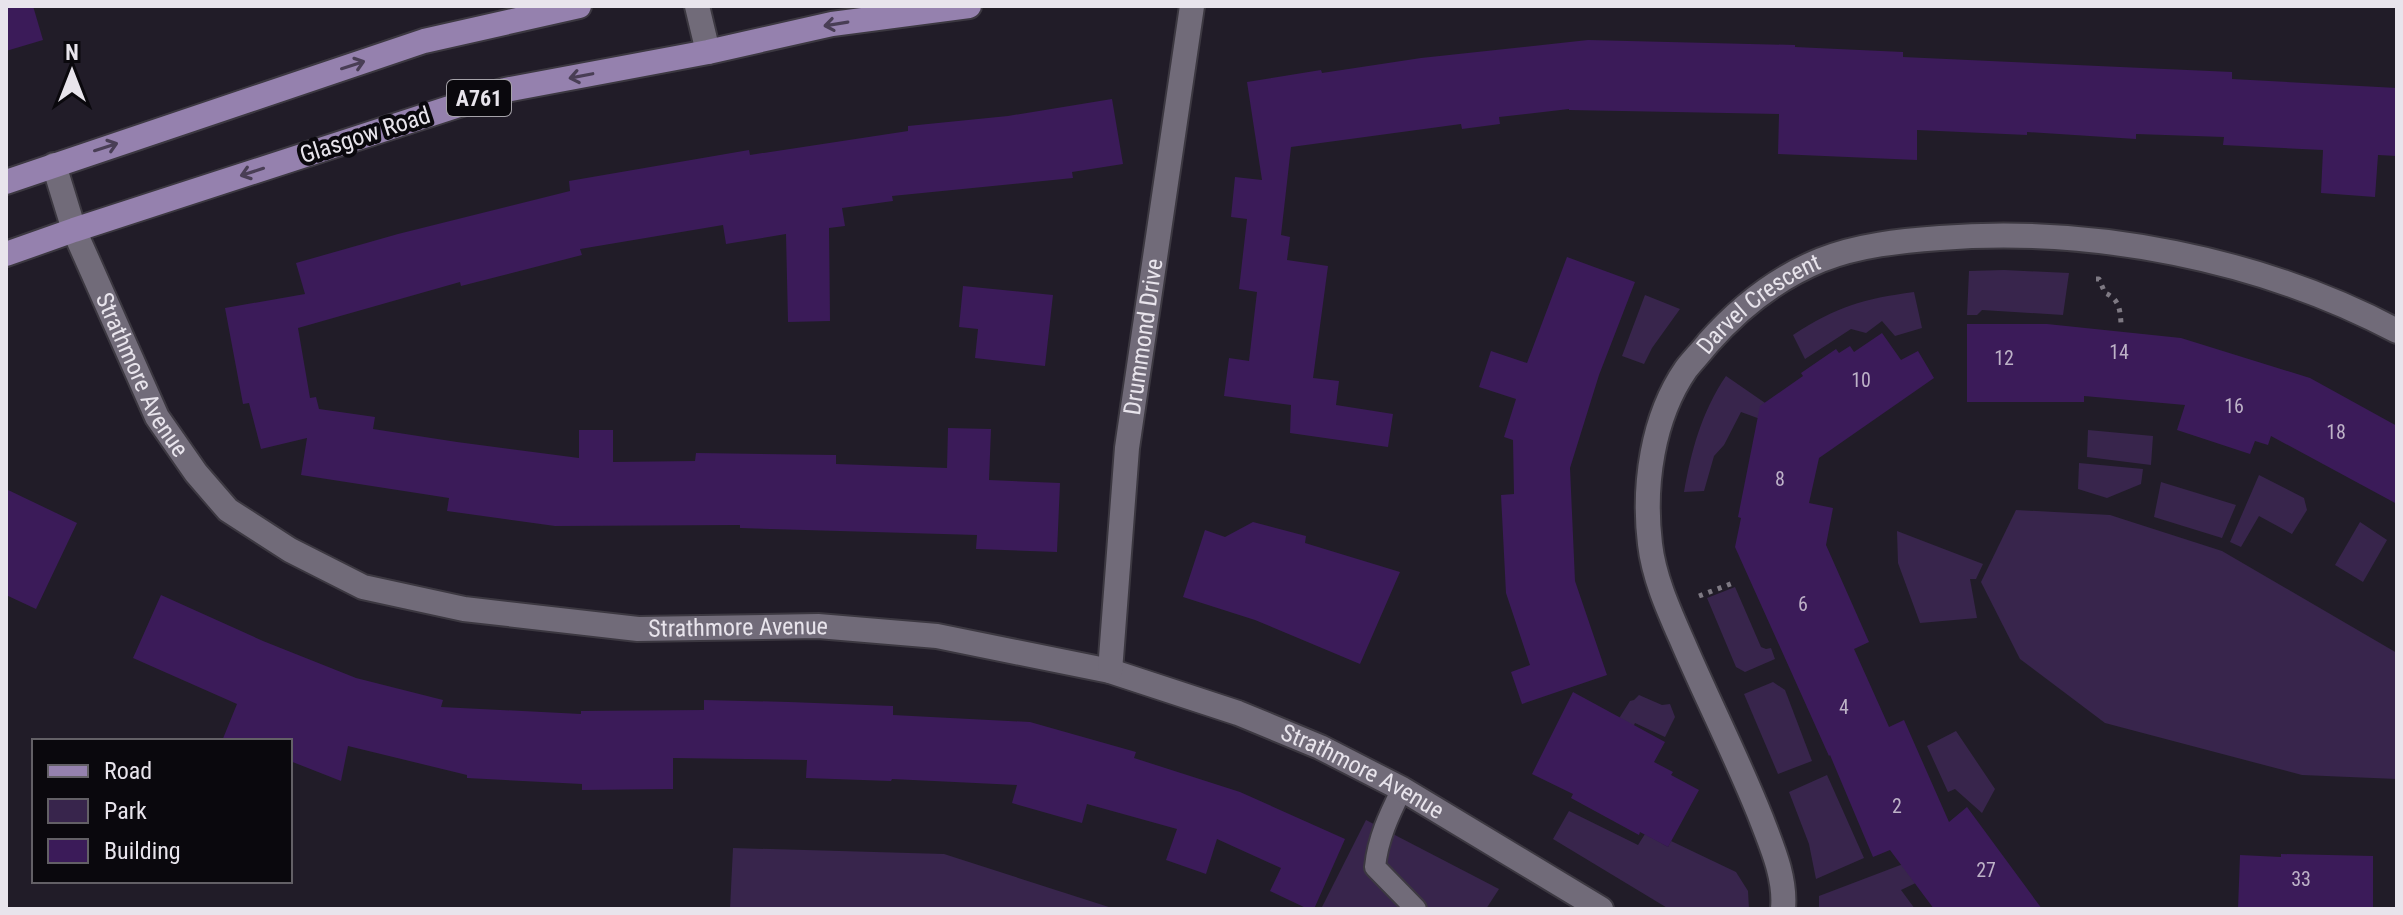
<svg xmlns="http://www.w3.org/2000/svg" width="2403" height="915" font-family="'Roboto Condensed',sans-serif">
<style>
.green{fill:#38254c}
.building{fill:#3b1b59}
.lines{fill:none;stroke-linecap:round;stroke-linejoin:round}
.lane-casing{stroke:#3c3841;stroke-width:24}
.street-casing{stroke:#3c3841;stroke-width:28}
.primary-casing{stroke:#3c3841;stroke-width:28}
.path{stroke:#7e7983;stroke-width:5;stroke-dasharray:4 6;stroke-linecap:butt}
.lane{stroke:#716b79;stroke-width:20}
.street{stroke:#716b79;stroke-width:24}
.primary{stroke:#9581ae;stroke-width:24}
.oneway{stroke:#493e55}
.labels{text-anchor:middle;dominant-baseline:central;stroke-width:8;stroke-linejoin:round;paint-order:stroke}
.number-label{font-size:20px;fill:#bdb2c7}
.shield{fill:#0a080d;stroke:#a5a2a9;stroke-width:2}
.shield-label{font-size:22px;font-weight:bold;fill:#e8e4ec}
.street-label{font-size:24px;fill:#e8e4ec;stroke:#0a080d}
</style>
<rect width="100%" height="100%" fill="#211c28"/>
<!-- green -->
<g class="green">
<path d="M2004 270 2069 273 2063 315 1982 310 1977 315H1967L1969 271Z"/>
<path d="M1914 292 1922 328 1895 336 1882 321 1866 333 1851 329 1805 359 1793 335C1838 306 1863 299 1914 292Z"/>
<path d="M1645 295 1680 309 1652 348 1644 364 1622 356Z"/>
<path d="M1726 376 1768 405 1763 420 1741 412 1724 445 1714 456 1704 491 1684 492C1691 451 1702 411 1726 376Z"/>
<path d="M2088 430 2153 436 2151 465 2087 457Z"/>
<path d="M2079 463 2143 469 2141 484 2107 498 2078 489Z"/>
<path d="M2259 475 2304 498 2307 510 2292 534 2259 516 2241 547 2230 542Z"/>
<path d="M2161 482 2236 505 2222 538 2154 517Z"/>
<path d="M2016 510 2110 515 2222 551 2397 653V779L2302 775 2105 723 2020 659 1981 582Z"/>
<path d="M2360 522 2387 540 2363 582 2335 565Z"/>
<path d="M1897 531 1983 564 1976 579H1970L1977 618 1920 623 1898 563Z"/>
<path d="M1735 587 1761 647 1766 649 1771 648 1775 659 1745 672 1736 667 1707 598Z"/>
<path d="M1773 682 1785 690 1812 761 1778 774 1744 694Z"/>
<path d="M1639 695 1662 705 1670 704 1675 717 1665 737 1635 723 1627 740 1611 731 1630 701 1634 700Z"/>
<path d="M1956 731 1995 789 1982 813 1955 789 1948 792 1927 746Z"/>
<path d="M1827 775 1864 858 1816 879 1809 844 1789 792Z"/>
<path d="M1569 811 1638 845 1645 834 1668 847 1671 841 1736 872 1748 891 1749 909H1669L1553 839Z"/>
<path d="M1366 820 1499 889 1486 909H1321Z"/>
<path d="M733 848 944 854 1115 909H730Z"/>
<path d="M1940 850 1922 880 1901 890 1915 909H1819V896Z"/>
</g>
<!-- building -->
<g class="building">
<path d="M6 6H33L43 40 6 51Z"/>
<path d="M1588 40 1795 45V47L1903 52V57L2232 72V79L2397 88V156L2378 155 2375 197 2321 193 2323 150 2223 145 2224 137 2136 134V139L2027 132V135L1917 130V160L1778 154 1779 114 1569 110V109L1499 117 1500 124 1462 129 1461 124 1291 147 1281 235 1290 237 1287 260 1328 266 1313 378 1339 381 1336 405 1393 414 1388 447 1290 433 1291 405 1224 396 1229 358 1249 361 1257 292 1239 289 1247 219 1231 217 1235 177 1262 180 1247 82 1321 70 1322 73 1421 58Z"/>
<path d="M1112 99 1123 164 1072 172 1073 178 892 196 893 201 842 208 845 226 829 228 830 321 788 322 786 234 726 244 723 225 580 249 582 255 461 286 460 282 298 328 310 398 316 397 319 409 375 417 373 429 457 442 579 458V430H613V462L695 461 696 453 836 455V464L947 468 948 428 991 429 989 480 1060 483 1057 552 976 549 977 535 740 528V525L555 526 447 511 449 498 301 475 307 438 261 449 249 403 243 404 225 308 305 294 296 263 398 234 570 191 569 181 749 150 750 155 908 131V126L1008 116Z"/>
<path d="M1567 257 1635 282 1599 375 1570 468 1575 581 1607 675 1522 704 1511 672 1530 665 1506 593 1501 495 1514 494 1513 440 1504 437 1516 399 1479 387 1491 351 1527 363Z"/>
<path d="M963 286 1053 295 1045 366 975 358 978 329 959 327Z"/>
<path d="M1967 324H2047L2181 338 2310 378 2397 426V504L2271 436 2268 445 2255 441 2250 454 2177 430 2185 405 2084 396V402H1967Z"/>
<path d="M1882 333 1901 360 1918 351 1934 378 1819 458 1809 503 1833 508 1826 545 1869 642 1854 649 1889 727 1904 720 1949 822 1967 807 2042 909H1934L1890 850 1873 857 1830 755 1829 756 1735 547 1741 518 1738 517 1760 406 1803 376 1801 373 1836 349 1839 353 1850 346 1854 352Z"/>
<path d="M6 489 77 523 36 609 6 595Z"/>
<path d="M1253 522 1306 536 1305 543 1400 572 1360 664 1255 620 1183 597 1205 530 1225 537Z"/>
<path d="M161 595 263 641 356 678 443 700 441 707 581 714V711L704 710V700L789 702 893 706V715L1030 722 1136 752 1134 758 1240 792 1345 839 1314 909H1308L1270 891 1281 868 1217 839 1206 874 1166 860 1177 829 1087 804 1082 823 1012 803 1017 785 892 779 891 781 806 778 807 760 673 758V789L582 790V784L467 778V775L348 746 341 781 290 761V741H222L237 704 133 658Z"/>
<path d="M1573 692 1665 742 1654 762 1673 772 1671 775 1699 790 1668 847 1640 832 1639 835 1571 798 1573 794 1532 774Z"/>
<path d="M2281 854 2373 856V909H2238L2240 855 2281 857Z"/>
</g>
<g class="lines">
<!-- lane casing -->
<g class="lane-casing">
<path id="lane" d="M1402 789C1389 815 1378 838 1375 867L1416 909"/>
</g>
<!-- street casing -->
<g class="street-casing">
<g id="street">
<path d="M697 6 708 52"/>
<path id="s1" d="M54 165 74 230 157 417 196 473 228 510 290 550 363 587 464 609 638 629 818 626 937 636 1110 671 1238 713 1320 747 1402 789 1601 909"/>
<path id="s2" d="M1110 671 1127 448 1192 6"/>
<path id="s3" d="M1783 909C1786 878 1772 847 1761 818 1738 760 1709 703 1684 645 1670 613 1654 579 1650 544 1643 486 1652 418 1686 369 1693 360 1701 352 1708 343 1739 308 1777 278 1821 260 1859 245 1900 241 1940 238 2093 226 2261 259 2397 331"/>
</g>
</g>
<!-- primary casing -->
<g class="primary-casing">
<g id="primary">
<path d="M6 182 424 41 579 6"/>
<path d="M6 254 74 230 505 90 708 52 832 24 969 6"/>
</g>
</g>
<!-- path -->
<g class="path">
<path d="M2096 279H2099L2105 293C2119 299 2120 309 2121 323"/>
<path d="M1699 596 1733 583"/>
</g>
<!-- lane -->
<use href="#lane" class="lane"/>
<!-- street -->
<use href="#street" class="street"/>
<!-- primary -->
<use href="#primary" class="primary"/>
</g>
<!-- one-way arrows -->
<defs><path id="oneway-shaft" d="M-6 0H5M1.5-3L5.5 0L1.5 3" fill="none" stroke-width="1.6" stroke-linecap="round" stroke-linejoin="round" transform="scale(2)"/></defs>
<g class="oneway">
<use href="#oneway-shaft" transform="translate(836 24) rotate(171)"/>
<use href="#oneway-shaft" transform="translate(353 65) rotate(-18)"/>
<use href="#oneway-shaft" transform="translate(581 76) rotate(169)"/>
<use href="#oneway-shaft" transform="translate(106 147) rotate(-18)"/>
<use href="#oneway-shaft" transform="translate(252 172) rotate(162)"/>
</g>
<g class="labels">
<!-- number labels -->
<g class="number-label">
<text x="2119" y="352">14</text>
<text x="2004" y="358">12</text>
<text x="1861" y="380">10</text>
<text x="2234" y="406">16</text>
<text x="2336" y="432">18</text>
<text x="1780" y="479">8</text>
<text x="1803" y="604">6</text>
<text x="1844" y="707">4</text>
<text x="1897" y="806">2</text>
<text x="1986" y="870">27</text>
<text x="2301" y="879">33</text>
</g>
<!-- shield labels -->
<rect class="shield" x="447" y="80" width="64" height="36" rx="6"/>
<g class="shield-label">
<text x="479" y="98">A761</text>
</g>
<!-- street labels -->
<g class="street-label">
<text transform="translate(365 135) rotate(-18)">Glasgow Road</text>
<text stroke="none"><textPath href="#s3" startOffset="672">Darvel Crescent</textPath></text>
<text stroke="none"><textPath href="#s2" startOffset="336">Drummond Drive</textPath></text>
<text stroke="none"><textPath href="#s1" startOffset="228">Strathmore Avenue</textPath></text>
<text stroke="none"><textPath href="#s1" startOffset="924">Strathmore Avenue</textPath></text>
<text stroke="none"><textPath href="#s1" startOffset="1572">Strathmore Avenue</textPath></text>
</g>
</g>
<!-- border -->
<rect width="2403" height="915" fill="none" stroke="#e8e4ec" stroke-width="16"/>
<!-- legend -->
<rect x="32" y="739" width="260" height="144" fill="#0a080d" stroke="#636066" stroke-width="2"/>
<rect x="48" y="765" width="40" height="12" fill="#9581ae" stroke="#636066" stroke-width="2"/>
<text x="104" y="779" font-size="24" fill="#e8e4ec">Road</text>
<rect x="48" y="799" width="40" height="24" fill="#38254c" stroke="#636066" stroke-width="2"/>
<text x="104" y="819" font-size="24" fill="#e8e4ec">Park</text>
<rect x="48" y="839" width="40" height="24" fill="#3b1b59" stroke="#636066" stroke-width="2"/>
<text x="104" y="859" font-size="24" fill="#e8e4ec">Building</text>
<!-- north arrow -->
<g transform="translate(72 72)" stroke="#0a080d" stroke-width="6" paint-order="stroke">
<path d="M0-6L14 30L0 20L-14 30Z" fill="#e8e4ec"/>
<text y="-12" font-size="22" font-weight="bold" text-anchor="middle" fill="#e8e4ec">N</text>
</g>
</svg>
